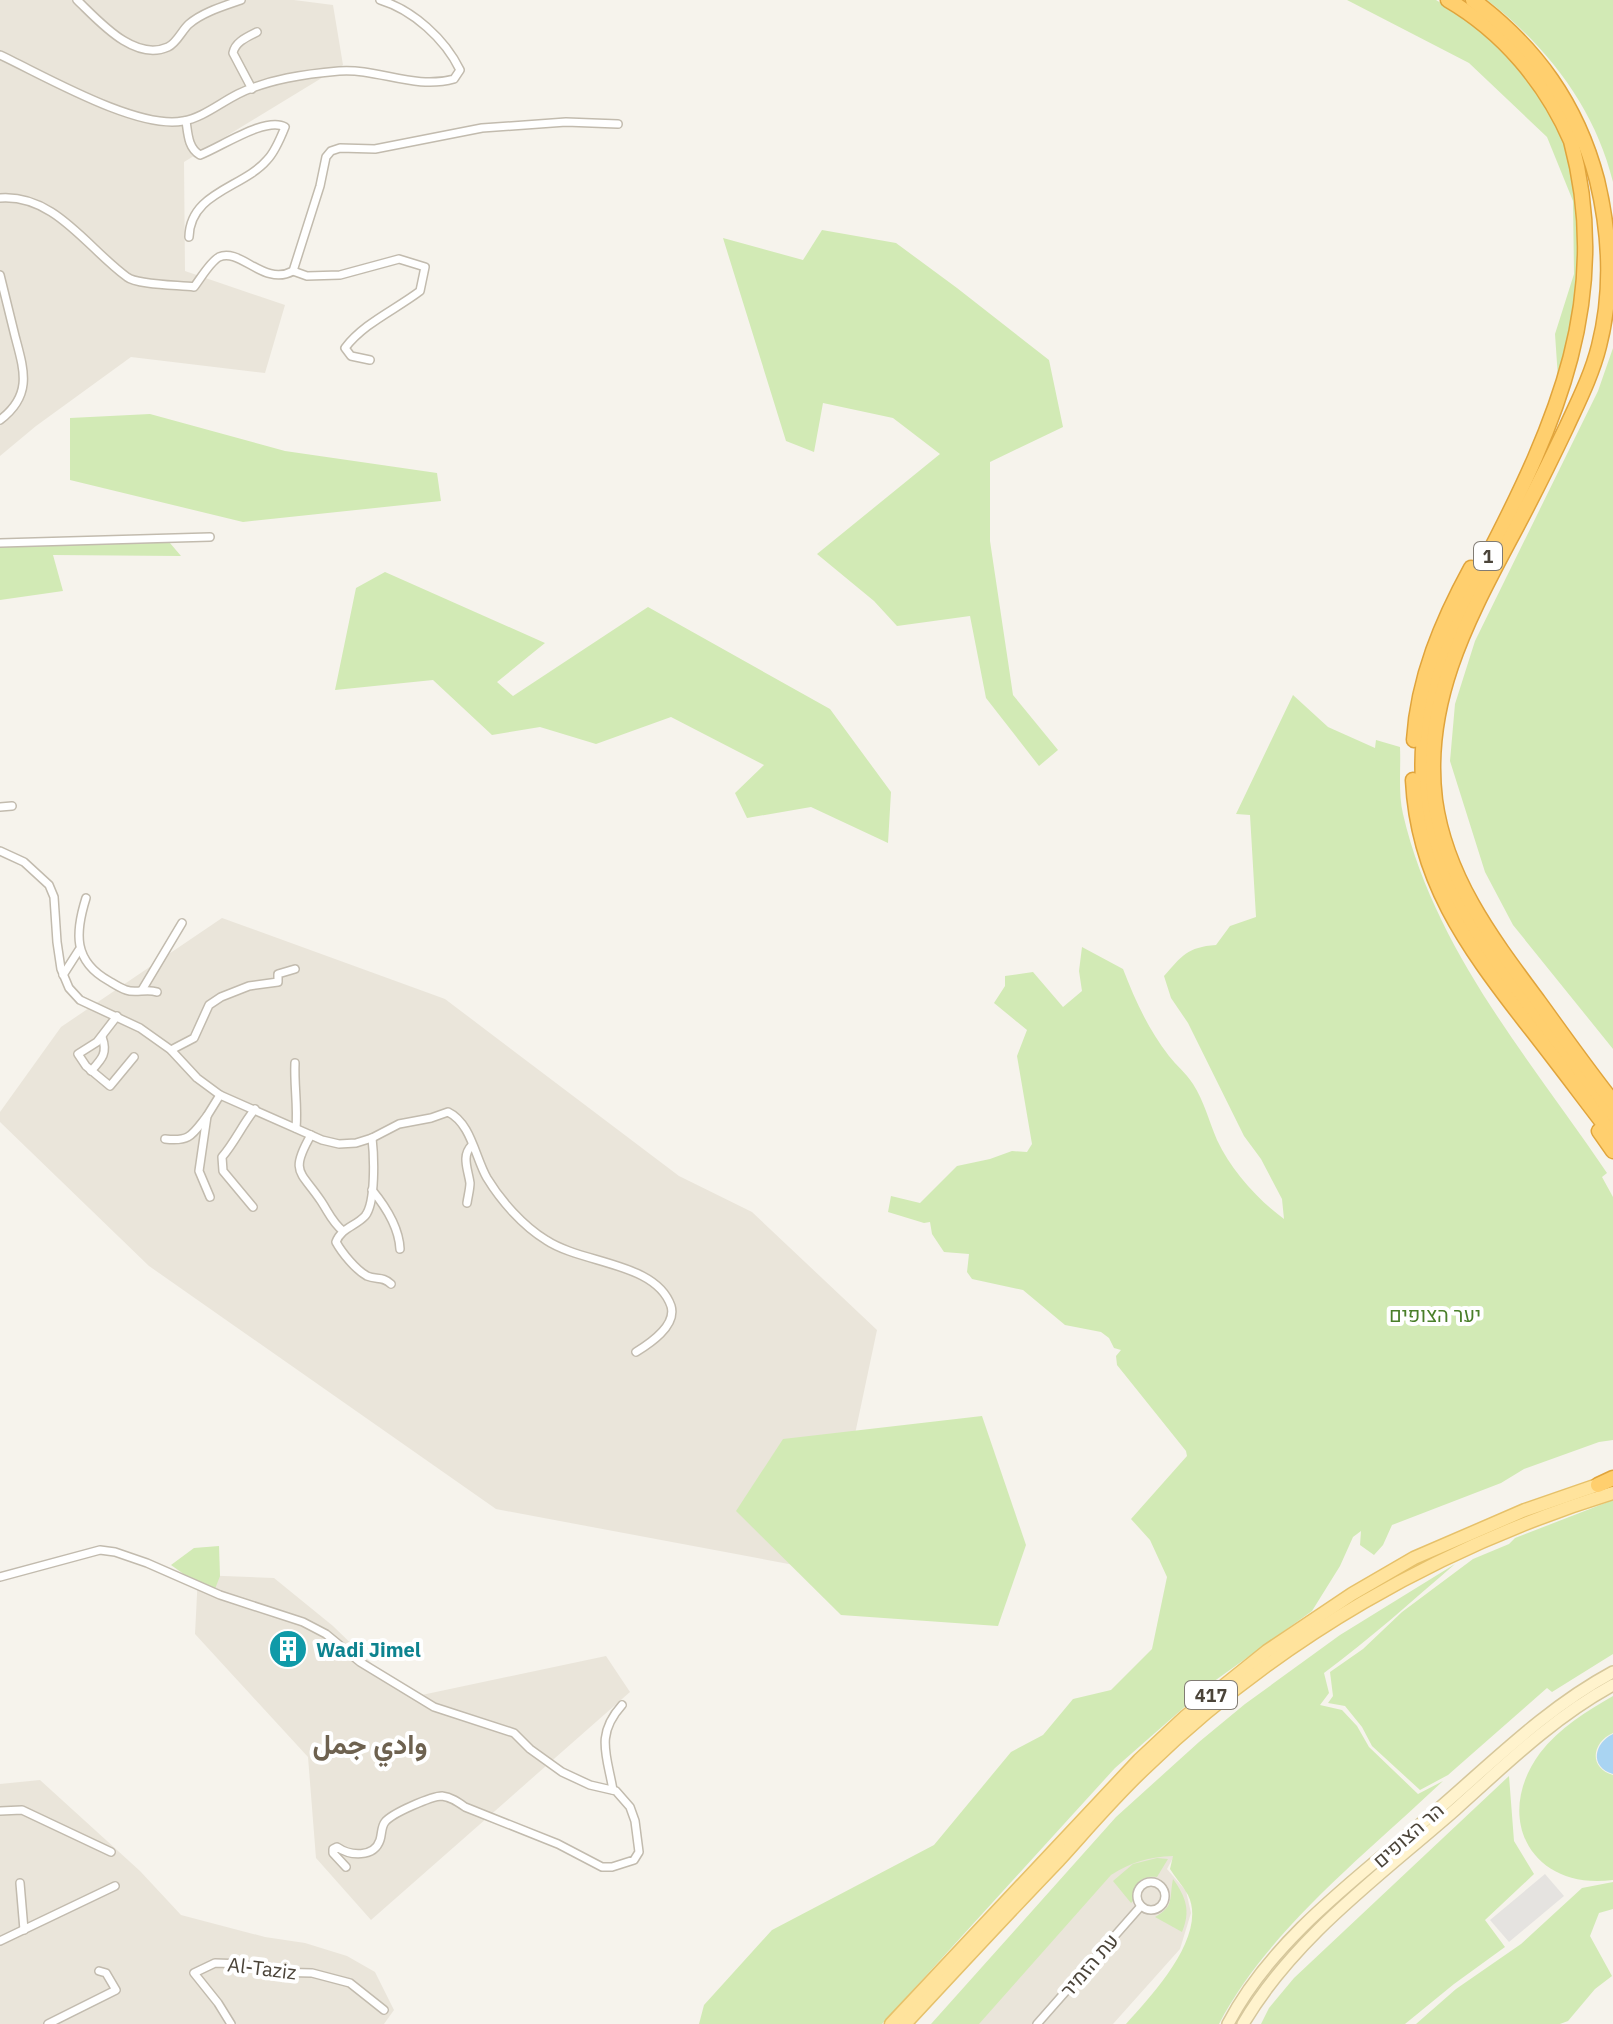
<svg xmlns="http://www.w3.org/2000/svg" width="1613" height="2024" font-family="'IBM Plex Sans',Vazirmatn,Heebo,sans-serif">
<style>
.residential{fill:#eae5da}
.green{fill:#d2eab5}
.parking{fill:#e5e3e0}
.water{fill:#a9d4f2}
.lines{fill:none;stroke-linecap:round;stroke-linejoin:round}
.street-casing{stroke:#c2bbae;stroke-width:10}
.secondary-casing{stroke:#d6c79b;stroke-width:14}
.primary-casing{stroke:#e6c16a;stroke-width:15}
.highway-casing{stroke:#e0a43c;stroke-width:17}
.street{stroke:#fff;stroke-width:7}
.secondary{stroke:#fff3cd;stroke-width:11}
.primary{stroke:#ffe39c;stroke-width:12}
.highway{stroke:#ffcf6e;stroke-width:14}
.labels{text-anchor:middle;dominant-baseline:central;stroke-width:8;stroke-linejoin:round;paint-order:stroke}
.shield{fill:#fff;stroke:#817c74;stroke-width:2}
.shield-label{font-size:18px;font-weight:bold;fill:#4b4439}
.park-label{font-size:20px;fill:#4a7f2a;stroke:#fff}
.culture-label{font-size:20px;font-weight:bold;fill:#0d838f;stroke:#fff;text-anchor:start}
.street-label{font-size:20px;fill:#4b4439;stroke:#fff}
.district-label{font-size:28px;font-weight:bold;fill:#6e6250;stroke:#fff}
</style>
<rect width="100%" height="100%" fill="#f6f3ec"/>
<!-- residential -->
<g class="residential">
<path d="M0 0H294L333 5 343 65 184 162 185 271 285 305 265 373 131 357 36 426 0 456Z"/>
<path d="M222 918 445 999 679 1176 752 1212 877 1330 826 1571 496 1509 149 1266 0 1122V1112L61 1027Z"/>
<path d="M198 1575 274 1578 333 1626 400 1691 417 1696 606 1656 630 1692 371 1920 316 1858 308 1757 195 1634Z"/>
<path d="M40 1780 140 1871 181 1915 265 1937 305 1943 347 1956 375 1972 394 2010 384 2024H0V1784Z"/>
<path d="M1148 1856H1174L1167 1869 1186 1891 1191 1913 1180 1949 1113 2024H958L1114 1870Z"/>
</g>
<!-- green -->
<g class="green">
<path d="M1347 0H1436L1474 23 1512 60 1538 91 1565 140 1592 250V281L1579 357 1571 375 1558 378 1555 334 1574 274 1573 201 1547 137 1469 63Z"/>
<path d="M1487 0H1613V182C1595 108 1547 46 1487 0Z"/>
<path d="M822 230 896 243 957 288 1049 360 1063 427 990 462V541L1013 695 1058 750 1039 766 986 698 970 616 897 626 874 601 817 554 940 454 893 418 823 403 814 452 786 441 723 238 803 260Z"/>
<path d="M1613 348V1049L1513 925 1485 872 1450 761 1455 704 1475 641 1598 391Z"/>
<path d="M150 414 285 451 437 473 441 501 243 522 70 480V418Z"/>
<path d="M164 536 181 556 53 555 63 591 0 600V542Z"/>
<path d="M385 572 545 643 497 682 513 696 648 607 830 709 891 792 888 843 811 807 747 818 735 793 764 765 671 717 596 744 540 727 492 735 433 680 335 690 356 588Z"/>
<path d="M1293 695 1328 727 1375 748 1376 740 1400 747C1401 768 1398 793 1403 814 1435 951 1530 1059 1607 1173L1602 1177 1613 1197V1440L1599 1442 1524 1469 1501 1483 1392 1525 1383 1545 1374 1555 1360 1545 1361 1531 1353 1537 1340 1566 1312 1611 1213 1682 1115 1768 882 2024H699L704 2005 772 1930 934 1845 1011 1752 1043 1735 1073 1699 1111 1690 1152 1649 1167 1577 1150 1540 1131 1519 1187 1456 1186 1451 1117 1365 1116 1356 1121 1350 1114 1348 1109 1338 1101 1332 1065 1325 1023 1290 972 1279 967 1272 969 1254 944 1252 932 1234 930 1222 924 1223 888 1212 891 1196 920 1203 957 1166 990 1159 1012 1151 1027 1152 1032 1144 1017 1056 1027 1030 994 1003 1005 986V976L1033 972 1063 1007 1082 991 1079 971 1082 947 1123 969C1135 1000 1148 1029 1169 1056 1176 1065 1186 1073 1193 1084 1204 1101 1209 1121 1217 1140 1231 1170 1258 1200 1284 1219L1282 1199 1261 1159 1244 1136 1188 1023 1171 998 1164 976C1182 956 1187 947 1216 945L1230 926 1256 917 1250 815 1236 814Z"/>
<path d="M982 1416 1026 1545 998 1626 841 1615 736 1511 783 1439Z"/>
<path d="M1613 1500V1654L1552 1692 1547 1688 1448 1775 1420 1790 1372 1746 1362 1727 1345 1706 1328 1703 1333 1696 1330 1672 1363 1649 1402 1612 1473 1559 1509 1544 1515 1538Z"/>
<path d="M219 1546 220 1576 215 1589 185 1575 171 1565 194 1548Z"/>
<path d="M1455 1564C1412 1601 1370 1639 1324 1673L1329 1693 1320 1705 1342 1710 1357 1726 1369 1747 1418 1794 1443 1781C1368 1852 1266 1932 1219 2024H1126C1152 1995 1208 1936 1188 1895 1183 1886 1175 1877 1170 1869L1173 1856C1149 1857 1131 1862 1111 1875L979 2024H931L1116 1817 1199 1742 1245 1704 1340 1635Z"/>
<path d="M1613 1696V1733C1592 1742 1588 1768 1613 1775V1880C1532 1891 1492 1818 1540 1753 1559 1728 1587 1711 1613 1696Z"/>
<path d="M1509 1776 1514 1841 1534 1874 1485 1920 1505 1947 1454 1984 1405 2024H1261L1269 2008 1294 1978Z"/>
<path d="M1157 1858 1168 1859 1157 1877C1142 1875 1132 1884 1134 1900L1131 1903 1113 1881 1133 1864Z"/>
<path d="M1173 1879C1186 1897 1191 1911 1182 1932L1155 1917C1175 1906 1169 1898 1173 1879Z"/>
<path d="M1613 1882V1909L1599 1913 1590 1936 1612 1976 1595 1989 1568 2021 1560 2024H1416L1456 1989 1521 1944 1582 1888Z"/>
</g>
<!-- parking -->
<path class="parking" d="M1545 1874 1564 1896 1509 1942 1490 1920Z"/>
<!-- water -->
<path class="water" d="M1613 1734V1774C1589 1767 1594 1743 1613 1734Z"/>
<g class="lines">
<!-- street casing -->
<g class="street-casing">
<g id="street">
<path d="M77 0C99 21 134 62 168 47 177 43 182 30 189 24 203 12 224 6 241 0"/>
<path d="M0 55C43 75 137 130 183 121 202 118 220 103 238 94 269 79 305 74 339 71 378 68 414 90 454 79L460 70C445 39 413 10 380 0"/>
<path d="M252 89 233 53C235 42 247 37 257 32"/>
<path d="M186 121C188 134 188 148 200 155 221 147 266 116 285 127 281 137 275 152 267 160 243 188 190 192 189 237"/>
<path d="M0 198C55 194 87 248 127 277 137 285 179 285 194 287 201 278 210 262 219 257 240 247 264 287 293 271L320 186 326 157 331 151 340 148 375 149 482 128 566 122 618 124"/>
<path d="M293 271 307 276 340 275 399 259 425 267 420 291C395 310 364 323 345 348L351 356 370 360"/>
<path d="M0 275C5 295 10 316 15 336 24 370 33 395 0 420"/>
<path d="M0 543 210 537"/>
<path d="M0 807 12 806"/>
<path d="M0 851 24 862 49 885 54 897 57 942 61 969 69 988 80 1000 140 1028 171 1050 197 1078 220 1095 322 1140 339 1144 356 1143 372 1138 399 1124 431 1118 448 1112C471 1123 475 1157 487 1178 501 1201 523 1226 546 1240 582 1264 656 1262 671 1306 677 1326 649 1344 636 1352"/>
<path d="M86 898C75 933 73 961 109 981 114 984 120 988 126 990 136 994 146 988 157 992"/>
<path d="M63 975 79 950"/>
<path d="M142 990 182 923"/>
<path d="M117 1016 97 1042 78 1054 86 1066 110 1086 134 1057"/>
<path d="M171 1050 194 1038 209 1005 221 997 249 986 278 982V974L295 969"/>
<path d="M295 1063C294 1086 298 1106 296 1128"/>
<path d="M91 1071C102 1059 108 1053 102 1037"/>
<path d="M311 1135C289 1173 301 1171 321 1201 329 1213 332 1222 343 1231"/>
<path d="M372 1138C374 1155 376 1203 365 1216 356 1226 341 1228 336 1242 342 1253 356 1270 367 1276 376 1280 383 1276 391 1284"/>
<path d="M165 1139C190 1142 192 1135 207 1116"/>
<path d="M372 1190C386 1207 399 1227 400 1249"/>
<path d="M210 1197 199 1171 207 1116 220 1095"/>
<path d="M467 1203C468 1196 470 1189 470 1183 468 1169 461 1156 472 1145"/>
<path d="M253 1207 223 1171 222 1157C235 1142 242 1125 255 1109"/>
<path d="M0 1577 100 1550 115 1552 147 1563 220 1595 303 1622 326 1634 360 1662 434 1707 514 1733 530 1749 562 1772 590 1785 616 1791 630 1807 635 1821 639 1852 634 1860 612 1867H602L558 1844 465 1807C458 1802 451 1797 442 1796 432 1796 392 1813 385 1822 381 1827 382 1834 380 1840 374 1858 350 1856 337 1847L333 1849V1853L346 1867"/>
<path d="M613 1790C607 1755 595 1735 622 1705"/>
<path d="M0 1811 22 1810 111 1852"/>
<circle cx="1151" cy="1896" r="14"/>
<path d="M20 1883 24 1930"/>
<path d="M0 1941 115 1886"/>
<path d="M48 2024 116 1990 106 1973 99 1971"/>
<path d="M231 2024 218 2003 194 1973 215 1963 244 1964 270 1972 312 1973 350 1983 384 2010"/>
<path d="M1037 2024 1141 1906"/>
</g>
</g>
<!-- secondary casing -->
<g class="secondary-casing">
<g id="secondary">
<path d="M1228 2024C1272 1938 1364 1873 1436 1811 1493 1762 1546 1708 1613 1672"/>
<path d="M1243 2024C1294 1937 1381 1875 1456 1809 1505 1765 1554 1717 1613 1685"/>
</g>
</g>
<!-- primary casing -->
<g class="primary-casing">
<g id="primary">
<path d="M891 2024 1139 1760 1186 1716 1267 1651 1352 1594 1414 1558 1525 1510 1606 1482"/>
<path d="M905 2024C956 1969 1007 1914 1059 1860 1088 1828 1115 1796 1146 1767 1278 1639 1438 1547 1613 1493"/>
</g>
</g>
<!-- highway casing -->
<g class="highway-casing">
<g id="highway">
<path d="M1448 0C1503 32 1546 83 1571 141 1613 296 1556 424 1486 559 1450 629 1418 701 1423 782 1428 871 1473 934 1525 1003 1554 1042 1583 1080 1613 1119"/>
<path d="M1473 0C1536 47 1577 104 1597 180 1610 234 1613 291 1599 346 1592 374 1579 400 1567 426 1548 466 1529 504 1508 543 1465 624 1423 705 1435 800 1446 879 1493 940 1539 1002 1563 1035 1587 1069 1613 1102"/>
<path d="M1414 740C1418 678 1442 621 1471 568"/>
<path d="M1413 780C1418 879 1466 945 1524 1020 1554 1058 1583 1097 1613 1136"/>
<path d="M1599 1131 1613 1151"/>
<path d="M1598 1485 1613 1478"/>
</g>
</g>
<!-- street -->
<use href="#street" class="street"/>
<!-- secondary -->
<use href="#secondary" class="secondary"/>
<!-- primary -->
<use href="#primary" class="primary"/>
<!-- highway -->
<use href="#highway" class="highway"/>
</g>
<!-- icons -->
<defs>
<g id="building-disc" transform="scale(2)"><circle r="9.5" fill="#0f9aa8" stroke="#fff"/><path d="M-4-6H4V6H1V3H-1V6H-4ZM-2.5-4.3h1.7v1.8h-1.7ZM.8-4.3h1.7v1.8H.8ZM-2.5-1h1.7V.8h-1.7ZM.8-1h1.7V.8H.8Z" fill="#fff"/></g>
</defs>
<g fill-rule="evenodd">
<use href="#building-disc" x="288" y="1649"/>
</g>
<g class="labels">
<!-- shield labels -->
<g class="shield">
<rect x="1474" y="542" width="28" height="28" rx="6"/>
<rect x="1185" y="1681" width="52" height="28" rx="6"/>
</g>
<g class="shield-label">
<text x="1488" y="556">1</text>
<text x="1211" y="1695">417</text>
</g>
<!-- park labels -->
<g class="park-label">
<text x="1435" y="1314">יער הצופים</text>
</g>
<!-- culture labels -->
<g class="culture-label">
<text x="316" y="1649">Wadi Jimel</text>
</g>
<!-- street labels -->
<g class="street-label">
<text transform="translate(1408 1835) rotate(-41)">הר הצופים</text>
<text transform="translate(1089 1965) rotate(-49)">עת הזמיר</text>
<text transform="translate(262 1968) rotate(7)">Al-Taziz</text>
</g>
<!-- district labels -->
<g class="district-label">
<text x="370" y="1743">وادي جمل</text>
</g>
</g>
</svg>
